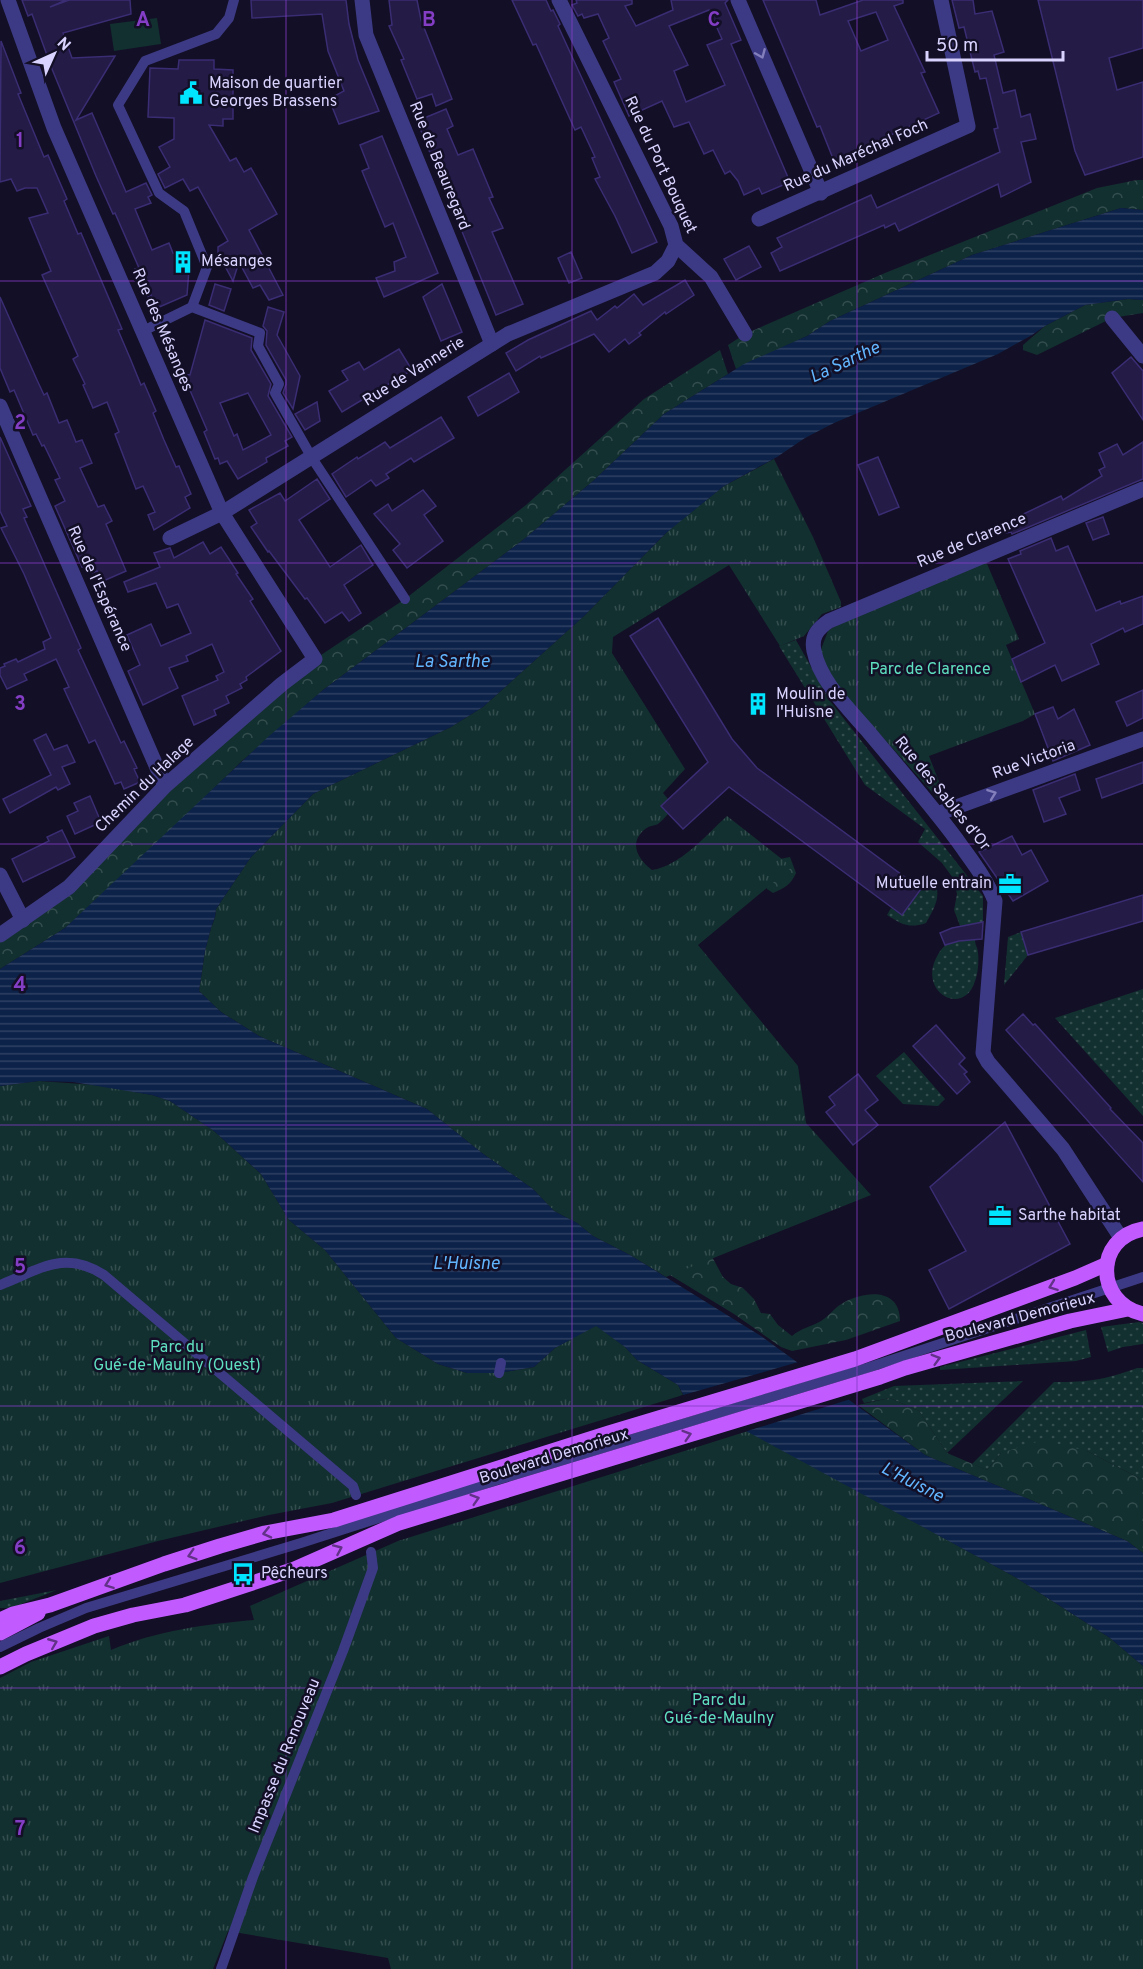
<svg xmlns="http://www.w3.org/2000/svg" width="1143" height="1969" font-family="Overpass,sans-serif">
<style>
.grass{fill:url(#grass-dots)}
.forest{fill:url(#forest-crowns)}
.park{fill:url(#park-tufts)}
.garden{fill:#12302f}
.water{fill:url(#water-rules)}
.pier{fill:#130f26}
.building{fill:#241b47;stroke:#3b2d73;stroke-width:1.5;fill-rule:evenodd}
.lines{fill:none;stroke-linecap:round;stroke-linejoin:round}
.service{stroke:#3d3a85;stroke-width:10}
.minor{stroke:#3d3a85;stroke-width:15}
.primary{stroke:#c25bff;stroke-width:15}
.oneway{stroke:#837fbc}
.oneway2{stroke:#623188}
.grid{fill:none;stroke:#843dc5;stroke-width:1.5;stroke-opacity:0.55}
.labels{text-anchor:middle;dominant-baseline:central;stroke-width:5;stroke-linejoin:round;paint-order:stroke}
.poi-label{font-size:16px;fill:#d9d4ff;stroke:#130f26;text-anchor:start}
.street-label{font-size:16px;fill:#d9d4ff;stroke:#130f26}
.park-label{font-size:16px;fill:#5fe0c0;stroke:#130f26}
.water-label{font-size:18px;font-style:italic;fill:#62b6ff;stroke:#130f26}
.grid-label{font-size:20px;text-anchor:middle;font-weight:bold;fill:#843dc5;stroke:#130f26;stroke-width:5;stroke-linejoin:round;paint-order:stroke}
</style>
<defs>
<pattern id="grass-dots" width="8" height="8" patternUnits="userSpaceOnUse" patternTransform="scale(1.5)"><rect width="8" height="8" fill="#12302f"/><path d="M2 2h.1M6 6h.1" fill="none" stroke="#344d4e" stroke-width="1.8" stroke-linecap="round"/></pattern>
<pattern id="forest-crowns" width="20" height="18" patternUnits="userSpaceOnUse" patternTransform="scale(1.5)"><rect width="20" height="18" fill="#12302f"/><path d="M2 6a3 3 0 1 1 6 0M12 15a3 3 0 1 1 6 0" fill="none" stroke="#344d4e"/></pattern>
<pattern id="park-tufts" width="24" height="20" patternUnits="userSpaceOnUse" patternTransform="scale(1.5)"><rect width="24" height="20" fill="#12302f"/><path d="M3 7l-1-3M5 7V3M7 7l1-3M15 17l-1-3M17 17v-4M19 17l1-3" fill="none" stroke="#344d4e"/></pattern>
<pattern id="water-rules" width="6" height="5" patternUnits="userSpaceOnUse" patternTransform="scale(1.5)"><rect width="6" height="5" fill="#0c2248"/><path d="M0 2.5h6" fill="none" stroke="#2f4163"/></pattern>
</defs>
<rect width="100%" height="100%" fill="#130f26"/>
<!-- grass -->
<g class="grass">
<path d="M796 640 830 701 983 896V922L960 926 954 910 957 894 953 878 942 863 918 842 925 829 865 785 779 646Z"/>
<path d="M926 873C945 889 937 904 926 923 909 929 901 924 887 915L891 908 902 915 921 890 916 886Z"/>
<path d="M1021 932 1028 955 1004 985 1008 937Z"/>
<path d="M975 940C975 945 978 948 978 953 979 960 978 974 975 981 965 1015 923 996 934 963 937 956 941 947 948 944 956 941 966 940 975 940Z"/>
<path d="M1143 989V1116L1055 1018Z"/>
<path d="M904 1052 945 1099 938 1106 903 1104 876 1076Z"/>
<path d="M1139 1322 1143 1323V1344L1123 1347 1108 1352 1101 1327Z"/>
<path d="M1086 1330 1091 1357 1076 1361 940 1370V1367Z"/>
<path d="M1137 1368H1143V1480L1087 1451 1001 1453 987 1470 972 1464 1054 1382C1089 1382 1104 1380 1137 1368Z"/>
<path d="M1023 1381 947 1453 919 1411 890 1398 864 1403 862 1399 894 1386Z"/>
<path d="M57 1590 11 1608H0V1601Z"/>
</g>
<!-- forest -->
<g class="forest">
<path d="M1137 180H1143V210L1121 208 972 255 830 321 807 336 736 369 728 345 745 334 885 273 1097 188Z"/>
<path d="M1128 299 1143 300V313L1112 318 1037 355 1023 350V345L1045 326 1085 305Z"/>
<path d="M720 350 728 374 664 414 593 481 523 540 323 690 242 761 153 847 65 928 0 969V935L23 920 165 786 315 659 405 599 526 505 644 399Z"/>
<path d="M790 857 796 873C791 885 784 888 773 893L767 889 764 879 775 860Z"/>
<path d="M624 1247 710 1253 723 1277 731 1284 743 1288 754 1299 761 1313 770 1314 778 1325 792 1336C801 1328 811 1327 821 1321 829 1316 835 1307 843 1303 864 1291 900 1287 900 1321L846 1340 792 1351 781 1347 734 1314Z"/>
<path d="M890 1398 919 1411 947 1453 987 1470 1001 1453 1043 1440 1087 1451 1143 1480V1553L1127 1541 925 1455 858 1405Z"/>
</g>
<!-- park -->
<g class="park">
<path d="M774 459 813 537 841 602V607L822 614 804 636 780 646 729 565 613 637 612 653 685 769 663 793 668 799 661 806 668 814C665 817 661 822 658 824 653 826 648 826 644 830 628 844 639 860 652 870 680 866 706 835 727 816L792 867 698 945 798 1066 806 1123 871 1195 666 1277 630 1255 593 1236 577 1223 554 1211 533 1189 482 1153 427 1109 259 1036 221 1012 199 991 205 951 211 928 215 918 216 909 251 857 313 794 451 727 483 707 584 616 670 529 724 486Z"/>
<path d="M985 559 1019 639 1006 645 1035 714 1023 721 929 756 945 797 944 801H940L841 691 826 670 820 652 828 631 842 621Z"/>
<path d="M39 1081 96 1085 152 1095 170 1101 214 1131 261 1174 289 1220 325 1250 396 1338 438 1364 467 1373H499L534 1367 555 1348 596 1325 625 1347 637 1360 678 1385 683 1395 332 1503 269 1515 158 1541 0 1583V1086Z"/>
<path d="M748 1431 1015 1577 1110 1638 1143 1666V1969H391L388 1958 228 1931 213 1969H0V1678L31 1662 109 1636 111 1650C156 1631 205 1624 254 1620L250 1606 398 1541Z"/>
</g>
<!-- garden -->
<path class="garden" d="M157 18 161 44 114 51 110 24Z"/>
<!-- water -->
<path class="water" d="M1121 208 1143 210V300L1128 299 1085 305 1045 326 1032 335 998 354 834 423 805 438 777 457 724 486 666 533 584 616 483 707 451 727 313 794 251 857 216 909 215 917 211 928 205 951 199 991 221 1012 259 1036 427 1109 482 1153 533 1189 554 1211 577 1223 593 1236 630 1255 761 1336 925 1455 1127 1541 1143 1553V1666L1110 1638 1015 1577 685 1398 678 1385 637 1360 625 1347 596 1326 555 1348 534 1367 499 1373H467L438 1364 396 1338 325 1250 289 1220 261 1174 214 1131 170 1101 152 1095 73 1082 39 1081 0 1086V969L65 928 269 736 323 690 523 540 593 481 664 414 744 364 807 336 830 321 972 255Z"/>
<!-- pier -->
<path class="pier" d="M802 1361 854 1398 744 1432 683 1400 680 1396Z"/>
<!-- building -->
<g class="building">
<path d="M22 0H66L50 7 69 0H130L131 14 63 33 72 58 115 56 76 120 92 113 126 192 146 183 152 195 148 197 151 203 135 209 152 250 169 243 173 253 190 257 187 295 157 308 151 295 148 297 135 269 139 268 115 213 113 214 96 176 52 69 32 14 28 16Z"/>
<path d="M251 0H346L349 24 358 60 379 111 339 124 329 99 344 91 328 51 322 14 252 18Z"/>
<path d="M389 0H417L421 20 452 99 436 106 432 94 417 99 401 60 404 59 389 26 392 25Z"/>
<path d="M512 0H546L551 11 553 10 560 24 558 26 657 242 632 253 615 216 595 179 600 177 592 158 595 157 581 127 575 130 536 44 533 45Z"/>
<path d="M576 0H632V4L625 6 636 26 673 10 671 0H728L725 3 741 40 731 44 790 182 762 194 759 188 744 195 738 181 730 171 725 174 713 150 704 154 689 122 674 127 662 101 629 116 614 82 621 79 603 41 609 38 598 14 584 18 582 14 578 16 572 5 577 3ZM709 10 722 39 707 45 725 85 686 102 674 71 688 65 669 26Z"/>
<path d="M763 0H816L820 15 863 0H903V3L894 6 925 72 921 73 939 113 834 161 820 126 817 127ZM876 12 888 40 861 51 848 21Z"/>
<path d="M952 0H973L975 14 992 11 1004 52 994 55 1003 93 1015 90 1021 117 1030 114 1036 139 1021 142 1031 182 1001 197 998 184 899 231 895 223 885 228 884 225 780 271 771 253 782 247 777 238 871 195 877 208 1000 152 994 129 998 128 986 78 980 79 978 71 975 72 964 27 959 28Z"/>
<path d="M1038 0H1143V48L1109 58 1117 90 1143 82V157L1085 175 1075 151Z"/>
<path d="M1 41 21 93 18 94 44 157 48 155 67 199 64 201 78 234 81 233 122 329 118 330 130 358 141 385 144 383 156 411 153 413 164 440 176 467 179 466 191 494 185 497 190 508 154 530 148 515 155 512 143 486 136 489 115 434 119 432 107 402 93 408 83 385 85 384 73 359 78 356 42 275 51 271 29 218 48 213 37 188H25L17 191 11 179 0 182Z"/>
<path d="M179 60H214V69L233 70V119H223V126L209 125 230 161 236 158 244 172 251 168 277 214 249 230 283 295 269 300 260 285 253 288 239 262 233 281 218 253V247L228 241 198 187 190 191 183 179 165 188 158 174 170 167 159 147 174 139V118L148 117 150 68 178 69Z"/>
<path d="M446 109 453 126 447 129 458 155 473 149 493 197 489 198 503 228 492 232 523 304 496 315 417 121Z"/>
<path d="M382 136 438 273 384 297 376 278 395 271 394 262 406 257 393 223 385 227 362 171 369 168 360 145Z"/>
<path d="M749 246 761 267 736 280 724 259Z"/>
<path d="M571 252 582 278 569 283 558 258Z"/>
<path d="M685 280 694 295 666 314 665 312 639 333 641 335 629 344 625 339 609 352 594 334 541 358 540 356 516 371 506 353 528 340 591 311 597 320 615 306 617 308 634 294 643 305Z"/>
<path d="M215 284 231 289 224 311 209 305Z"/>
<path d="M442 284 462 332 441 341 423 297Z"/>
<path d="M0 297 37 380 44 395 47 393 59 423 67 420 76 442 82 440 92 463 80 468 98 507 104 505 112 521 106 524 126 571 101 582 97 571 92 573 89 564 82 567 55 506 65 501 55 480 60 478 44 445 42 446 36 434 33 435 14 390 10 392 0 368Z"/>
<path d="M268 307 284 312 277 335 300 376 293 409 283 393 286 384V380L266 345 267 331 263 326Z"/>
<path d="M205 320 252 338 251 350 271 384 268 396 292 437 285 441 288 446 266 458 267 462 238 479 227 461 220 464 218 458 215 459 204 432 207 430 183 374 190 375ZM248 393 271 435 243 450 237 434 234 436 220 403Z"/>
<path d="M399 349 412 370 342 412 329 391 348 380 342 371 359 362 364 370Z"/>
<path d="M1131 357 1143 371V420L1112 373Z"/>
<path d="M509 373 519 392 478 416 468 397Z"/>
<path d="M317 402 320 421 305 430 295 414Z"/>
<path d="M441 417 454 438 414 462 411 458 386 474 389 478 376 486 371 480 346 497 332 474 357 457 358 459 385 442 390 448Z"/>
<path d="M0 437 31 506 23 509 27 517 24 518 81 648 78 650 121 743 124 741 137 768 134 769 140 782 124 789 121 782 115 784 95 740 89 743 64 689 69 687 56 659 24 674 27 680 7 689 0 675V668L5 666 4 664 16 659 18 662 45 649 43 642 51 638 24 574 1 528 7 526 0 511Z"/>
<path d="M1143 442V479L1012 534 1011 532 1006 533 1003 526 1007 524V522L1061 496 1063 500 1102 476 1099 470 1105 467 1099 453 1117 444 1123 455Z"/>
<path d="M878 457 899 507 879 515 858 465Z"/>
<path d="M317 479 330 499 299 520 330 567 361 545 373 565 344 585 361 613 349 621 342 612 325 623 307 598 305 599 269 551 268 552 251 527 257 523 249 510 280 493 285 501Z"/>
<path d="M423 490 436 506 424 515 443 541 407 568 393 550 400 544 374 514 388 504 392 511Z"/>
<path d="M1103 517 1109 534 1093 540 1086 523Z"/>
<path d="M1051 538 1056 551 1068 546 1096 611 1120 601 1121 604 1143 596V624L1125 632 1123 628 1091 644 1099 664 1062 681 1055 665 1021 682 1012 659 1045 643 1008 559 1021 554 1020 551Z"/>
<path d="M203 542 210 554 221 547 238 573 236 574 253 599 250 601 281 651 246 677 247 680 240 684 242 688 226 696 229 703 214 710 216 715 194 725 182 696 218 680 216 676 224 672 212 644 186 656 188 661 169 668 178 688 143 705 128 671 140 665 127 635 151 624 161 646 191 633 178 604 167 608 156 583 128 592 124 582 160 567 154 553 170 548 174 558Z"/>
<path d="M658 618 732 739 757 768 921 889 902 915 729 787 683 829 661 806 708 762 630 636Z"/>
<path d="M1143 690V718L1127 726 1116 702Z"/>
<path d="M1053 707 1058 719 1074 709 1090 745 1053 761 1035 714Z"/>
<path d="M46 734 54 750 67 745 75 762 62 767 70 784 58 790 56 787 10 813 3 799 51 775 34 740Z"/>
<path d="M1143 762V783L1102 798 1096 779Z"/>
<path d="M1075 774 1080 790 1059 798 1066 814 1044 822 1033 790Z"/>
<path d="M90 796 101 822 75 834 67 816 78 811 74 803Z"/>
<path d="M62 830 75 857 23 882 12 859 49 841 47 837Z"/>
<path d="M1012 836 1022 855 1031 850 1048 881 1013 901 979 852Z"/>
<path d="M1143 895V921L1028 955 1021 932Z"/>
<path d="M983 922 982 939 959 941 945 945 940 933 952 928Z"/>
<path d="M1023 1014 1033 1025 1035 1024 1111 1108 1110 1109 1143 1143V1182L1006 1030Z"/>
<path d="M936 1025 965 1058 959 1064 967 1072 964 1074 970 1082 957 1094 913 1046Z"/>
<path d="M858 1074 878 1100 865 1110 878 1125 853 1145 826 1112 835 1105 829 1097Z"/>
<path d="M1005 1122 1070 1244 949 1309 929 1270 966 1251 930 1187Z"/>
</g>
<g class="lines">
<!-- service -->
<g class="service">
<path d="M192 307 207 267 184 211 159 193 118 105 145 61 216 34 229 18 234 0"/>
<path d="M143 331 192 307 260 333 258 346 279 384 275 393 312 458 405 599"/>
<path d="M0 1285C39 1270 64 1249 104 1275L353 1486 356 1495"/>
<path d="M499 1373 501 1363"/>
<path d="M0 1647 39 1628 86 1608 301 1543 497 1480 867 1368 1143 1277"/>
<path d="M221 1969 253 1877 343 1651 373 1568 371 1552"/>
</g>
<!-- minor -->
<g class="minor">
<path d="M362 0 366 35 492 344"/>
<path d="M559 0 671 226 676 245 711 277 745 334"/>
<path d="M738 0 821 193"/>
<path d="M759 219 968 126 941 0"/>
<path d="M1112 318 1143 356"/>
<path d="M0 406 165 786"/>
<path d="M170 538 222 513 508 334 655 273 668 261 676 245"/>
<path d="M937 814 1143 739"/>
<path d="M0 875 23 920"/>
<path d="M0 935 69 887 165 786 282 684 315 659 222 513 54 128 8 0"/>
<path d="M1121 1238 1063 1149 988 1062 983 1053 995 901C986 878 971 860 957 840 929 802 897 766 867 730 848 708 820 681 814 651 811 637 817 629 829 621L1143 489"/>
</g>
<!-- primary -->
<g class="primary">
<path d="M1143 1229C1094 1238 1095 1303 1143 1314"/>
<path d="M0 1620 13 1614 50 1605 164 1564 220 1546 265 1533 334 1520 609 1433 855 1359 1075 1278 1107 1264"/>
<path d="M0 1633 38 1613"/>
<path d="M0 1667 26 1654 94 1626 133 1615 185 1605 292 1570 399 1523 880 1377 905 1368 1070 1321 1128 1309"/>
</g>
</g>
<!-- one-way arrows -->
<defs><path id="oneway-chevron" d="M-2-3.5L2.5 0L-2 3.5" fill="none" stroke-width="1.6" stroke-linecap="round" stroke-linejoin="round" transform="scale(1.5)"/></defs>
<g class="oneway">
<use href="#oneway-chevron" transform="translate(761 54) rotate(67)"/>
<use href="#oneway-chevron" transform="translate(992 794) rotate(-20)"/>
</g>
<g class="oneway2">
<use href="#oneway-chevron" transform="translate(1053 1286) rotate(160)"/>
<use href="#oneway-chevron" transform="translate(936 1359) rotate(-16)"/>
<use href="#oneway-chevron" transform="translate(687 1435) rotate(-17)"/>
<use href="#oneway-chevron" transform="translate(475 1499) rotate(-17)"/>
<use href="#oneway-chevron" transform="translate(267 1533) rotate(167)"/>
<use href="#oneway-chevron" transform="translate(338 1549) rotate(-24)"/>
<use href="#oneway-chevron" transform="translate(192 1555) rotate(163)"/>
<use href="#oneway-chevron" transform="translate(109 1584) rotate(160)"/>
<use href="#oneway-chevron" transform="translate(53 1643) rotate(-22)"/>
</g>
<!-- grid -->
<path class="grid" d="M286 0V1969M572 0V1969M857 0V1969M0 281H1143M0 563H1143M0 844H1143M0 1125H1143M0 1406H1143M0 1688H1143"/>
<!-- icons -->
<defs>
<g id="civic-bare" transform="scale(1.8)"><path d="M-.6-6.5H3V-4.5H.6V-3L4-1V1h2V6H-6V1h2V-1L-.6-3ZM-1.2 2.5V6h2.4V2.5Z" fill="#00e5ff" stroke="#130f26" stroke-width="2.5" paint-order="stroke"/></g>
<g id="building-bare" transform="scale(1.8)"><path d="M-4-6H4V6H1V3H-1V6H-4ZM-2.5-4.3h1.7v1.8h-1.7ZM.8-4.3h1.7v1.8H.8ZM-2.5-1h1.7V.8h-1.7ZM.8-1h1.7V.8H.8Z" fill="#00e5ff" stroke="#130f26" stroke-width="2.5" paint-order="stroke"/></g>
<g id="office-bare" transform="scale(1.8)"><path d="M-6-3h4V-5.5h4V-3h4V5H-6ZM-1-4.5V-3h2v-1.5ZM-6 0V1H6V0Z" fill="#00e5ff" stroke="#130f26" stroke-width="2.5" paint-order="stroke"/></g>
<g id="bus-bare" transform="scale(1.8)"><path d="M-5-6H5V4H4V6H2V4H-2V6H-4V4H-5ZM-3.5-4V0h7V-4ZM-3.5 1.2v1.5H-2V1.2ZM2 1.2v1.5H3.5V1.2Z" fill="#00e5ff" stroke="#130f26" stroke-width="2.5" paint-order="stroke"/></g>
</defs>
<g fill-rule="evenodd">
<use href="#civic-bare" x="191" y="93"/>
<use href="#building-bare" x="183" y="262"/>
<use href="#building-bare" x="758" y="704"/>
<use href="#office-bare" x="1010" y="884"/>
<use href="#office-bare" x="1000" y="1216"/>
<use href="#bus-bare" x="243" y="1574"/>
</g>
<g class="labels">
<!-- poi labels -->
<g class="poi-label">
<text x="209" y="84">Maison de quartier<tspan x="209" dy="18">Georges Brassens</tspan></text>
<text x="201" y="262">Mésanges</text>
<text x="776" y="695">Moulin de<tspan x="776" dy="18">l'Huisne</tspan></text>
<text x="992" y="884" text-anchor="end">Mutuelle entrain</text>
<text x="1018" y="1216">Sarthe habitat</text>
<text x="261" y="1574">Pêcheurs</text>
</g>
<!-- street labels -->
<g class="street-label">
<text transform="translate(856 156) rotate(-24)">Rue du Maréchal Foch</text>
<text transform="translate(660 165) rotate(65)">Rue du Port Bouquet</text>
<text transform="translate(439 166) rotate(68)">Rue de Beauregard</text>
<text transform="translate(162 330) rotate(67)">Rue des Mésanges</text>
<text transform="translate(414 372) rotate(-32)">Rue de Vannerie</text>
<text transform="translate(972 541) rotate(-23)">Rue de Clarence</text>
<text transform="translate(99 589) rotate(66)">Rue de l'Espérance</text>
<text transform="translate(1034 760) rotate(-20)">Rue Victoria</text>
<text transform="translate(145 785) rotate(-44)">Chemin du Halage</text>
<text transform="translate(942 794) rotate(51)">Rue des Sables d'Or</text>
<text transform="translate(1020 1318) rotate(-15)">Boulevard Demorieux</text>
<text transform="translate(554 1457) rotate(-17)">Boulevard Demorieux</text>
<text transform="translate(285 1756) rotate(-68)">Impasse du Renouveau</text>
</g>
<!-- park labels -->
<g class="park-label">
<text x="930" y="670">Parc de Clarence</text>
<text x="177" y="1348">Parc du<tspan x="177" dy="18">Gué-de-Maulny (Ouest)</tspan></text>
<text x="719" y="1701">Parc du<tspan x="719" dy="18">Gué-de-Maulny</tspan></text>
</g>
<!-- water labels -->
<g class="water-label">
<text transform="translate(845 363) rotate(-25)">La Sarthe</text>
<text x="452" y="662">La Sarthe</text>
<text x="466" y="1264">L'Huisne</text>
<text transform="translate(912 1483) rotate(27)">L'Huisne</text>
</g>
</g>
<g class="grid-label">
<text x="143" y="26">A</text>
<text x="429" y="26">B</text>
<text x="714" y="26">C</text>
<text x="20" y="147">1</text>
<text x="20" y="429">2</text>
<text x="20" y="710">3</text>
<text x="20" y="991">4</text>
<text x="20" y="1273">5</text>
<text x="20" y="1554">6</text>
<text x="20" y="1835">7</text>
</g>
<!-- north arrow -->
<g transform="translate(54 54) rotate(45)" stroke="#130f26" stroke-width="4.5" paint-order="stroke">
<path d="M0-4.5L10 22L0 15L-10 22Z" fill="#d9d4ff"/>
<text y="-9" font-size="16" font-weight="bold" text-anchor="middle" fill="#d9d4ff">N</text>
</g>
<!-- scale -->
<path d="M927 51v9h136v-9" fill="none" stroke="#d9d4ff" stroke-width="3"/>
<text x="936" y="51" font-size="18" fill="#d9d4ff" stroke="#130f26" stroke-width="4.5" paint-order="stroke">50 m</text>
</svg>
